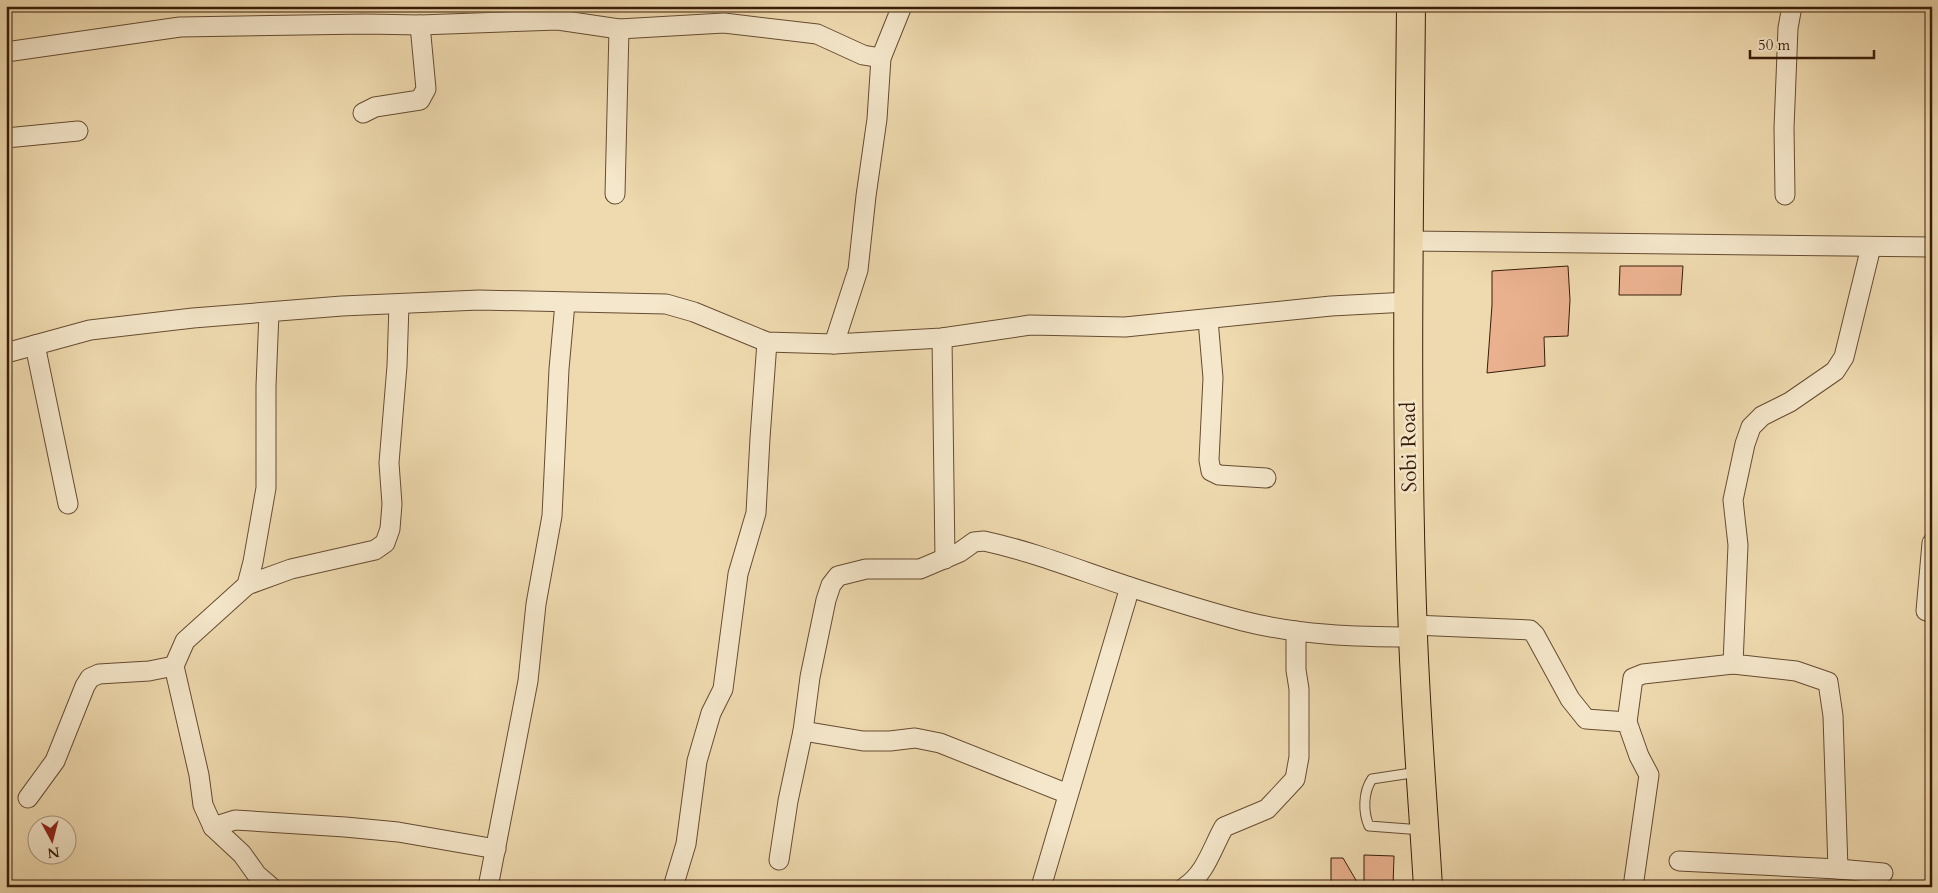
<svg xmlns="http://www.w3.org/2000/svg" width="1938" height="893" font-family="Cardo,serif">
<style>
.building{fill:#eab18f;stroke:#391c09}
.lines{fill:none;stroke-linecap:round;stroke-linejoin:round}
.lane-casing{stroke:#664c32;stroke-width:11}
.street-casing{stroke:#664c32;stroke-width:21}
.highway-casing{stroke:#391c09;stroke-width:30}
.lane{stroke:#f5e7cb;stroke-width:9}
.street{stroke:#f5e7cb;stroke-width:19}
.highway{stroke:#efdaaf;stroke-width:28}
.labels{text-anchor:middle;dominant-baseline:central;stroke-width:5;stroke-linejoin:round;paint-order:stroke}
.street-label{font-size:21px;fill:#391c09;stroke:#f5e7cb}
</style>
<rect width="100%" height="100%" fill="#efdaaf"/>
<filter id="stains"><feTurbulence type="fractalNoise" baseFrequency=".004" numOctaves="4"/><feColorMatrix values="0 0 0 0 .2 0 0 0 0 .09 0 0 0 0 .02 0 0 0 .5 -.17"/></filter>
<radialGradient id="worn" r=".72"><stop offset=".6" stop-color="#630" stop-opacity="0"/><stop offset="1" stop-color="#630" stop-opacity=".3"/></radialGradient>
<!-- building -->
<g class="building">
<path d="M1568 266 1570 300 1568 336 1544 337 1545 366 1487 373 1492 305V271Z"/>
<path d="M1620 266H1683L1681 295H1619Z"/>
<path d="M1364 855 1394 856 1393 886 1364 885Z"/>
<path d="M1331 858H1343L1360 887H1331Z"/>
</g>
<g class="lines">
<!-- lane casing -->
<g class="lane-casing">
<path id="lane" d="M1418 772 1372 779C1363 792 1363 812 1369 826L1422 830"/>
</g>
<!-- street casing -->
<g class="street-casing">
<g id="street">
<path d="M6 52 180 27 365 24 420 25 558 20 619 29 724 23 817 34 863 55 881 58"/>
<path d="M363 113 375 107 420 100 426 89 420 25"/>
<path d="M6 138 78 131"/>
<path d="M615 194 619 29"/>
<path d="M1785 195 1784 128 1788 28 1792 6"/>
<path d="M1408 241 1932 247"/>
<path d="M269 313 266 386V488L253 562 247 585 185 641 174 666 199 775 203 805 213 827 242 854 257 875 271 887"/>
<path d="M1208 320 1213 378 1209 460 1211 471 1219 475 1266 478"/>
<path d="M942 338 945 559"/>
<path d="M834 344 858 270 866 196 877 119 881 58 902 6"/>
<path d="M35 345 68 504"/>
<path d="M6 353 90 330 193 318 342 306 479 300 666 304 694 312 767 342 834 344 942 338 1030 325 1125 327 1331 306 1408 302"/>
<path d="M247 585 291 569 375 550 385 543 390 529 392 504 389 463 397 366 399 304"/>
<path d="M1926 611 1932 543"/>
<path d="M1413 625 1530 630 1535 635 1570 699 1586 719 1627 722 1639 756 1649 775 1633 887"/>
<path d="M1627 722 1633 678 1643 674 1733 664"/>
<path d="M803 731 863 741H890L915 738 940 743 1068 794"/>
<path d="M28 798 55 761 85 686 90 678 99 674 149 671 174 666"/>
<path d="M213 827 235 820 345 827 398 832 496 849"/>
<path d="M779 860 788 801 803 731 810 677 826 600 831 585 838 576 866 569H920L960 552 974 542 984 541C1035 552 1081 571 1130 587 1167 599 1205 611 1243 621 1298 635 1356 637 1413 637"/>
<path d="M1679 861 1838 869 1883 873"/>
<path d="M1838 869 1833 716 1828 682 1796 671 1733 664 1738 545 1733 500 1745 444 1751 427 1762 416 1790 402 1835 371 1844 357 1871 247"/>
<path d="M488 887 528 681 536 604 552 516 559 369 565 303"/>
<path d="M673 887 686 844 697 761 711 713 723 689 738 574 756 513 760 438 767 342"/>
<path d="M1041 887 1130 587"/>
<path d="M1185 887C1206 873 1212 848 1224 827L1267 809 1295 779 1299 757V689L1296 670V631"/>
</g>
</g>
<!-- highway casing -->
<g class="highway-casing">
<path id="highway" d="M1411 6C1409 216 1405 425 1413 635 1416 719 1423 803 1428 887"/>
</g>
<!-- lane -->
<use href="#lane" class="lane"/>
<!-- street -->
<use href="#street" class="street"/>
<!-- highway -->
<use href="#highway" class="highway"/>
</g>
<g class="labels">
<!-- street labels -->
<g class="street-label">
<text transform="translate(1409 447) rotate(-91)">Sobi Road</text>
</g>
</g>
<!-- margin -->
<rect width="1938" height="893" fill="none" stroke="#efdaaf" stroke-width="25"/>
<rect x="8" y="8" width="1923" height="878" fill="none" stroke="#391c09" stroke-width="2.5"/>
<rect x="12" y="12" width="1913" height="868" fill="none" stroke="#391c09"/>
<!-- north arrow -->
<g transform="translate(52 840) rotate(173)"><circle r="24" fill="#f5e7cb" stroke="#aa967d"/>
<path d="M0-4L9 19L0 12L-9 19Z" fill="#8f2418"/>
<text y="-8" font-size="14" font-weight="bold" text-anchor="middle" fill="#391c09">N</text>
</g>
<!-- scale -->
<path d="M1750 50v8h124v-8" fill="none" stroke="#391c09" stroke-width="2.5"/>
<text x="1758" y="50" font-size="15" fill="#391c09" stroke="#f5e7cb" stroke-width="4" paint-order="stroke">50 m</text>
<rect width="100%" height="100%" filter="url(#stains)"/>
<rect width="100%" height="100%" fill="url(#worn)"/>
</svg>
